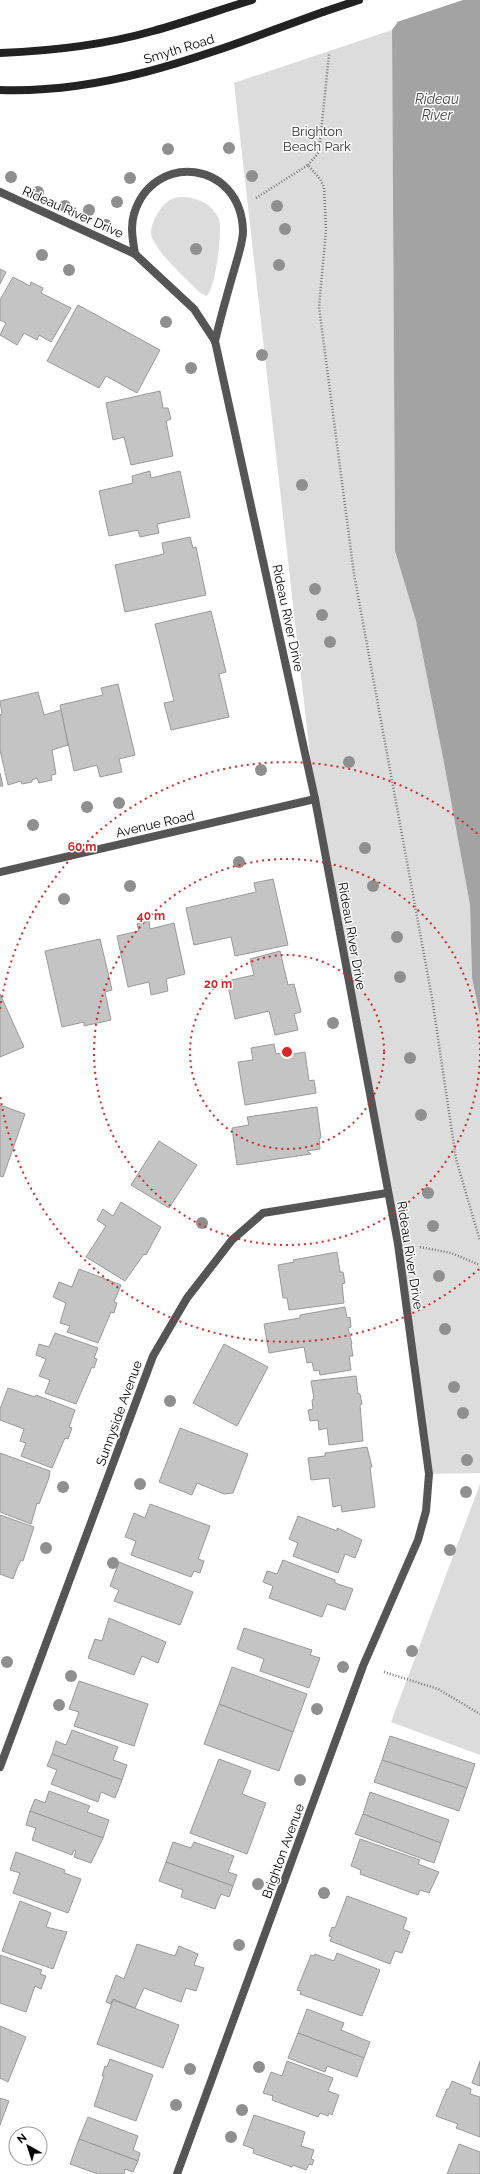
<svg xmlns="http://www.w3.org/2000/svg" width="480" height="2174" font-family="Raleway,sans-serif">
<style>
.green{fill:#dcdcdc}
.water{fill:#a3a3a3}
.pier{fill:#fff}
.building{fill:#c4c4c4;stroke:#999}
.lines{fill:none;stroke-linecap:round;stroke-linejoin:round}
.path{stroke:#777;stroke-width:2.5;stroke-dasharray:1 2;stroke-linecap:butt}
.street{stroke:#555;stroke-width:8}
.secondary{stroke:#222;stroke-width:8}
.secondary-bridge{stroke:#222;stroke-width:8}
.tree{fill:#8f8f8f}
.ring{fill:none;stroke:#d62828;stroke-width:2;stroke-dasharray:2 4}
.labels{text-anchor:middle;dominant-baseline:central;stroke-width:3;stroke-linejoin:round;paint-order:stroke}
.street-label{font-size:13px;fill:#000;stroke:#fff}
.park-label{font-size:13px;fill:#333;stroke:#fff}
.water-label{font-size:14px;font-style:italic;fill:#444;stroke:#fff}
.centre{fill:#d62828;stroke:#fff;stroke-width:2}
.ring-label{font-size:12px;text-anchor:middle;font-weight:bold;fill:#d62828;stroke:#fff;stroke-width:3;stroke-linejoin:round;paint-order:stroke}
</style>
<rect width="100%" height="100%" fill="#fff"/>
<!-- green -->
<g class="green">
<path d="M392 30 395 551 416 620 444 763 470 905 472 978 480 1016V1473L429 1474 387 1193 315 799 234 83Z"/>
<path d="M179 197C196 197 211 202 219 219 223 229 215 293 206 296L199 292C187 279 153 250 151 233 151 226 154 219 158 213 163 204 169 199 179 197Z"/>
<path d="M480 1484V1755L391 1722Z"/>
</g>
<!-- water -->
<path class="water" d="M397 0H480V1016L472 978 470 905 444 763 416 621 395 551 392 30 397 23Z"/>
<!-- pier -->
<path class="pier" d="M395 0H463L394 23Z"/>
<!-- building -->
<g class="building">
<path d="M0 269 6 272 0 284Z"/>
<path d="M13 277 30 286 31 282 43 288 41 293 71 308 51 342 39 335 37 340 24 333 17 345 0 335 6 323 0 320V300Z"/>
<path d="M78 305 160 350 137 393 106 376 99 388 47 361Z"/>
<path d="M160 391 163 408H168L171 419 166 421 173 456 131 465 124 437 113 440 106 403Z"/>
<path d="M150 471 151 478 180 471 190 517 157 524 159 533 140 537 138 530 109 536 99 491 133 483 132 476Z"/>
<path d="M190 537 193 548 196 547 206 595 125 612 115 565 164 554 162 543Z"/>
<path d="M211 611 226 672 219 674 229 717 171 730 164 703 174 701 155 624Z"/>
<path d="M118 684 135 755 119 759 122 772 100 777 97 765 74 771 60 705 103 695 101 688Z"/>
<path d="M38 692 44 715 61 710 68 745 52 750 56 774 51 775 52 780 39 783 37 778 32 780V782L22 784 21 781 8 785 0 750V715L2 714 0 701Z"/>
<path d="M0 773 3 786H0Z"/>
<path d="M273 879 288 945 235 956 231 937 194 945 186 908 256 892 254 883Z"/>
<path d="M149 921 150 929 174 923 185 974 166 979 168 991 151 995 149 982 128 987 117 936 139 931 137 924Z"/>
<path d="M100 939 112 990 105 992 111 1020 84 1026V1022L62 1027 45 951Z"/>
<path d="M280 951 288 985 294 984 301 1012 294 1014 298 1030 275 1035 269 1011 235 1019 227 981 254 975 250 959Z"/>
<path d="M0 994 24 1047 0 1057Z"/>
<path d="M274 1044 276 1054 288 1052V1055L305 1052 309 1081 314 1080 316 1093 245 1105 238 1062 253 1060 251 1048Z"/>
<path d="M0 1105 25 1114 3 1177 0 1176Z"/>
<path d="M317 1107 321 1138H319L320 1149 307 1151 311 1154 237 1165 232 1128 249 1125 247 1117Z"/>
<path d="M159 1141 197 1165 169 1208 131 1185Z"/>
<path d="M121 1202 161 1227 146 1255 144 1254 125 1281 86 1257 106 1226 97 1220 103 1209 113 1216Z"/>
<path d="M337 1252 340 1272H343L345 1283 342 1284 344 1303 289 1310 287 1298H283L278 1265 294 1262 293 1260Z"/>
<path d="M79 1269 121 1285 114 1302 117 1303 114 1313 111 1312 98 1343 67 1332 70 1326 60 1323 66 1303 53 1297 59 1282 72 1287Z"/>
<path d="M345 1307 347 1318 350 1317 351 1327 348 1328 352 1344H351L353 1356H349L351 1370 320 1375 319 1370 314 1371 312 1362 307 1363 304 1347 269 1353 264 1324 300 1318V1315Z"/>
<path d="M55 1333 98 1348 94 1358 97 1359 94 1368 92 1367 76 1404 45 1393 50 1380 39 1376 46 1359 36 1355 39 1344 49 1347Z"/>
<path d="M224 1344 268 1367 237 1426 193 1403Z"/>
<path d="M356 1376 358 1394H360L362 1404 360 1405 363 1441 329 1445 327 1428 319 1430 318 1420 310 1421 308 1410 313 1409 312 1400 314 1399 311 1381Z"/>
<path d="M8 1388 35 1397 36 1395 75 1410 69 1427 72 1428 68 1439 65 1438 52 1468 21 1456 26 1443 20 1441 24 1429 0 1420V1409Z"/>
<path d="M180 1428 248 1454 233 1493 224 1494 197 1483 192 1495 159 1482Z"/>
<path d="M367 1447 372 1467H370L375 1507 342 1512 341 1505 333 1507 329 1478 311 1480 308 1458 325 1456V1453Z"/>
<path d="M0 1453 50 1471 49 1478 39 1504 37 1503 31 1524 0 1512Z"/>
<path d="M150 1504 210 1526 198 1559 204 1561 200 1573 194 1571 191 1577 131 1555 136 1541 125 1537 134 1513 145 1518Z"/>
<path d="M0 1515 34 1527 23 1561 21 1560 18 1566 13 1579 0 1574Z"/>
<path d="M298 1516 337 1531V1528L362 1540 355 1558 345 1554 338 1573 293 1556 298 1543 289 1539Z"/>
<path d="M283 1560 335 1580V1583L353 1589 345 1610 327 1604 322 1617 269 1598 273 1586 263 1582 267 1571 277 1574Z"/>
<path d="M119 1562 193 1592 180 1625 114 1601 119 1590 110 1586Z"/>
<path d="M109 1618 166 1642 158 1663 142 1656 134 1675 88 1658 95 1639 102 1641Z"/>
<path d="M244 1628 312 1650 310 1655 320 1658 309 1688 260 1671 264 1659 237 1649Z"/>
<path d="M232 1667 307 1694 293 1732 219 1704Z"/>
<path d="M79 1681 148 1704 134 1746 74 1726 79 1712 69 1709Z"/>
<path d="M219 1704 293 1732 279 1771 204 1744Z"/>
<path d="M72 1730 118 1747 113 1760 127 1765 122 1780 52 1754 56 1741 66 1745Z"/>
<path d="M390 1736 475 1764 467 1788 382 1760Z"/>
<path d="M52 1754 122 1780 115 1798 101 1792 98 1802 51 1784 57 1770 47 1766Z"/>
<path d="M219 1759 251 1771 242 1794 266 1803 247 1854 190 1833Z"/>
<path d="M382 1760 467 1788 459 1811 374 1782Z"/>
<path d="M49 1791 90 1806 87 1812 109 1820 103 1838 30 1811 35 1799 45 1803Z"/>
<path d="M370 1792 449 1820 441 1843 363 1814Z"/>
<path d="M30 1811 103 1838 91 1863 74 1857 76 1851 74 1850 72 1855 32 1840 36 1828 26 1825Z"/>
<path d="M363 1814 441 1843 434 1863 355 1834Z"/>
<path d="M360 1839 420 1860 418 1864 439 1872 429 1893 420 1890 418 1895 360 1874 361 1870 351 1866Z"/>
<path d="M173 1842 191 1848 194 1842 234 1856 228 1872 237 1875 233 1886 166 1862Z"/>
<path d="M16 1852 65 1870 64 1873 81 1879 68 1913 13 1893 20 1873 10 1870Z"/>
<path d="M166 1862 233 1886 229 1897 221 1894 215 1909 181 1897 183 1890 159 1881Z"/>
<path d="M347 1896 407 1918 403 1929 410 1932 402 1953 395 1951 390 1964 330 1941 332 1937 329 1936 332 1927 335 1928Z"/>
<path d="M20 1901 51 1913 46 1927 67 1932 53 1969 2 1951Z"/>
<path d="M137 1944 175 1956 179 1946 198 1954 194 1965 204 1968 196 1991 186 1988 181 2002 144 1988 135 2008 113 1999 111 2004 106 2002 116 1975 124 1979Z"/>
<path d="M337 1953 380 1970 362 2016 300 1994 301 1991 297 1990 311 1955 314 1956 315 1954 334 1961Z"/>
<path d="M0 1955 42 1970 40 1974 46 1976 41 1989 35 1986 26 2012 0 2003Z"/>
<path d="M113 2000 179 2025 163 2068 97 2044Z"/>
<path d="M307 2009 344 2023 341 2030 370 2042 364 2058 298 2033Z"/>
<path d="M0 2026 26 2037 8 2082 0 2078Z"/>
<path d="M298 2033 364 2058 357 2077 327 2066 325 2072 288 2058Z"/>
<path d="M110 2059 153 2075 136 2121 94 2106 104 2076H102L105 2066 107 2067Z"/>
<path d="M287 2061 333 2078 328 2091 339 2095 332 2115 329 2113 328 2116 320 2113 318 2117 272 2100 273 2096 263 2093 271 2072 282 2076Z"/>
<path d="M480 2061V2086L472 2083Z"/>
<path d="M452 2081 471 2089 470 2094 480 2097V2137L456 2128 458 2124 436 2116 447 2089H449Z"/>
<path d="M0 2098 9 2101 0 2125Z"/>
<path d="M254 2115 305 2132 301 2146 314 2150 311 2159 314 2160 312 2165 309 2164 306 2170 293 2165 292 2167 253 2153 254 2149 243 2145Z"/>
<path d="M88 2117 138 2136 133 2150 140 2153 138 2161 79 2139Z"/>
<path d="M79 2139 138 2161 133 2172 125 2169 124 2174H98L70 2164Z"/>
<path d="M459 2144 480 2152V2174H447Z"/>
</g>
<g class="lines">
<!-- path -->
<g class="path">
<path d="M308 165 319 152 329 54"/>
<path d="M256 198 308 165 320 179 324 187 326 230 319 307 354 574 432 998 456 1159 480 1241"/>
<path d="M420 1247 451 1253 480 1265"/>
<path d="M384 1672 438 1689 480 1714"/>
</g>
<!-- street -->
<g class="street">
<path d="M0 192 135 254 194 309 215 341 315 799 398 1244 429 1474 426 1511 418 1540 363 1666 177 2174"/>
<path d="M135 254C133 241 130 227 134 214 153 151 241 160 243 231 243 242 238 256 235 267 228 291 221 316 215 341"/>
<path d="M0 872 315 799"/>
<path d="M0 1767 153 1356 187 1298 232 1240 263 1213 387 1193"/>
</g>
<!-- secondary -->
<g class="secondary">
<path d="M0 53C51 51 104 45 153 31 186 22 219 10 252 0"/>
<path d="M0 90C115 94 217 50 323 12"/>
</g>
<!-- secondary-bridge -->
<path class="secondary-bridge" d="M323 12 359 0"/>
</g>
<!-- trees -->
<g class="tree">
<circle cx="229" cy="148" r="6"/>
<circle cx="168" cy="149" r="6"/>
<circle cx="252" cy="176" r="6"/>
<circle cx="11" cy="177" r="6"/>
<circle cx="130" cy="178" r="6"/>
<circle cx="38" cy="192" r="6"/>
<circle cx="117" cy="202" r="6"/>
<circle cx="65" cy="206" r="6"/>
<circle cx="277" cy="206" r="6"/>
<circle cx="89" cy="210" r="6"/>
<circle cx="106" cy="225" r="6"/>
<circle cx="285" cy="229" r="6"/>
<circle cx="196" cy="249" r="6"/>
<circle cx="42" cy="255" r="6"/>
<circle cx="279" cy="265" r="6"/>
<circle cx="69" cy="270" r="6"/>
<circle cx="166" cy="322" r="6"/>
<circle cx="262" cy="355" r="6"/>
<circle cx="191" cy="368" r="6"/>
<circle cx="302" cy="485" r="6"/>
<circle cx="315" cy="589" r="6"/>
<circle cx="322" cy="615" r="6"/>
<circle cx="330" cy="642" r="6"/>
<circle cx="349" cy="762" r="6"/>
<circle cx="261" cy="770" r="6"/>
<circle cx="119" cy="803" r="6"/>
<circle cx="87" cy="807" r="6"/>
<circle cx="33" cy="825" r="6"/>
<circle cx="365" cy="848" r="6"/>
<circle cx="239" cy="862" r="6"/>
<circle cx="130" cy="886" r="6"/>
<circle cx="373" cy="886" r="6"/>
<circle cx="64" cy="899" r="6"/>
<circle cx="397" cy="937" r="6"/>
<circle cx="400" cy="977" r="6"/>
<circle cx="333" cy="1023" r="6"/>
<circle cx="410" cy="1058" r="6"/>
<circle cx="421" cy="1115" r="6"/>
<circle cx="428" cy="1193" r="6"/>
<circle cx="202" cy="1223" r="6"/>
<circle cx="433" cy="1226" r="6"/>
<circle cx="439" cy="1276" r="6"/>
<circle cx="445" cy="1329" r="6"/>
<circle cx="454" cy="1387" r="6"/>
<circle cx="170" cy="1401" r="6"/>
<circle cx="463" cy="1413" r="6"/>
<circle cx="467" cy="1460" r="6"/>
<circle cx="140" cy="1484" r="6"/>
<circle cx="63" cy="1487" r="6"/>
<circle cx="466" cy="1492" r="6"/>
<circle cx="46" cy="1548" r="6"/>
<circle cx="450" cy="1550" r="6"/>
<circle cx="113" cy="1563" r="6"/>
<circle cx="412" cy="1651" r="6"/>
<circle cx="7" cy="1662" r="6"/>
<circle cx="343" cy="1667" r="6"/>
<circle cx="71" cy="1676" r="6"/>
<circle cx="59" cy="1705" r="6"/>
<circle cx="317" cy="1709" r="6"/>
<circle cx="300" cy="1780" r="6"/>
<circle cx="258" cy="1884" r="6"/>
<circle cx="324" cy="1893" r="6"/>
<circle cx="239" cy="1945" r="6"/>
<circle cx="259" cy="2067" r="6"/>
<circle cx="190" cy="2069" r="6"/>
<circle cx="176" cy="2105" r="6"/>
<circle cx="242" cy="2110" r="6"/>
<circle cx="231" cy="2137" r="6"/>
</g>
<!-- distance rings -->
<g class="ring">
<circle cx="287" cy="1052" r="97"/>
<path d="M480 1054A193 193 0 1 1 480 1050"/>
<path d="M479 1269A290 290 0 0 1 0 1095M0 1009A290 290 0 0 1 479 835"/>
</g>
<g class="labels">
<!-- street labels -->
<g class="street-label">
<text transform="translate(179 49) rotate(-17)">Smyth Road</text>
<text transform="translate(73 212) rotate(24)">Rideau River Drive</text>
<text transform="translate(288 618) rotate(78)">Rideau River Drive</text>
<text transform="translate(155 824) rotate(-13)">Avenue Road</text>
<text transform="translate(352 936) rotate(80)">Rideau River Drive</text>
<text transform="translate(410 1255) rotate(81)">Rideau River Drive</text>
<text transform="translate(119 1413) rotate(-70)">Sunnyside Avenue</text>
<text transform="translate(283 1851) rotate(-70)">Brighton Avenue</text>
</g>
<!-- park labels -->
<g class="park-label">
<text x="317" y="131">Brighton<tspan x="317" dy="15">Beach Park</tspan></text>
</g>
<!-- water labels -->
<g class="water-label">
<text x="437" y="99">Rideau<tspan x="437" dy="16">River</tspan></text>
</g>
</g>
<circle cx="287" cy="1052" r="6" class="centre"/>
<g class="ring-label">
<text x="82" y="851">60 m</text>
<text x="151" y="920">40 m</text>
<text x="218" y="988">20 m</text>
</g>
<!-- north arrow -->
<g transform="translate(28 2146) rotate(321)"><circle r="19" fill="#ffffff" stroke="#999999"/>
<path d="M0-3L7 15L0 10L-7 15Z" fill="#000000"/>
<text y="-6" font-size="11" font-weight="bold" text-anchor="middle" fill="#000000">N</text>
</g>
</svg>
